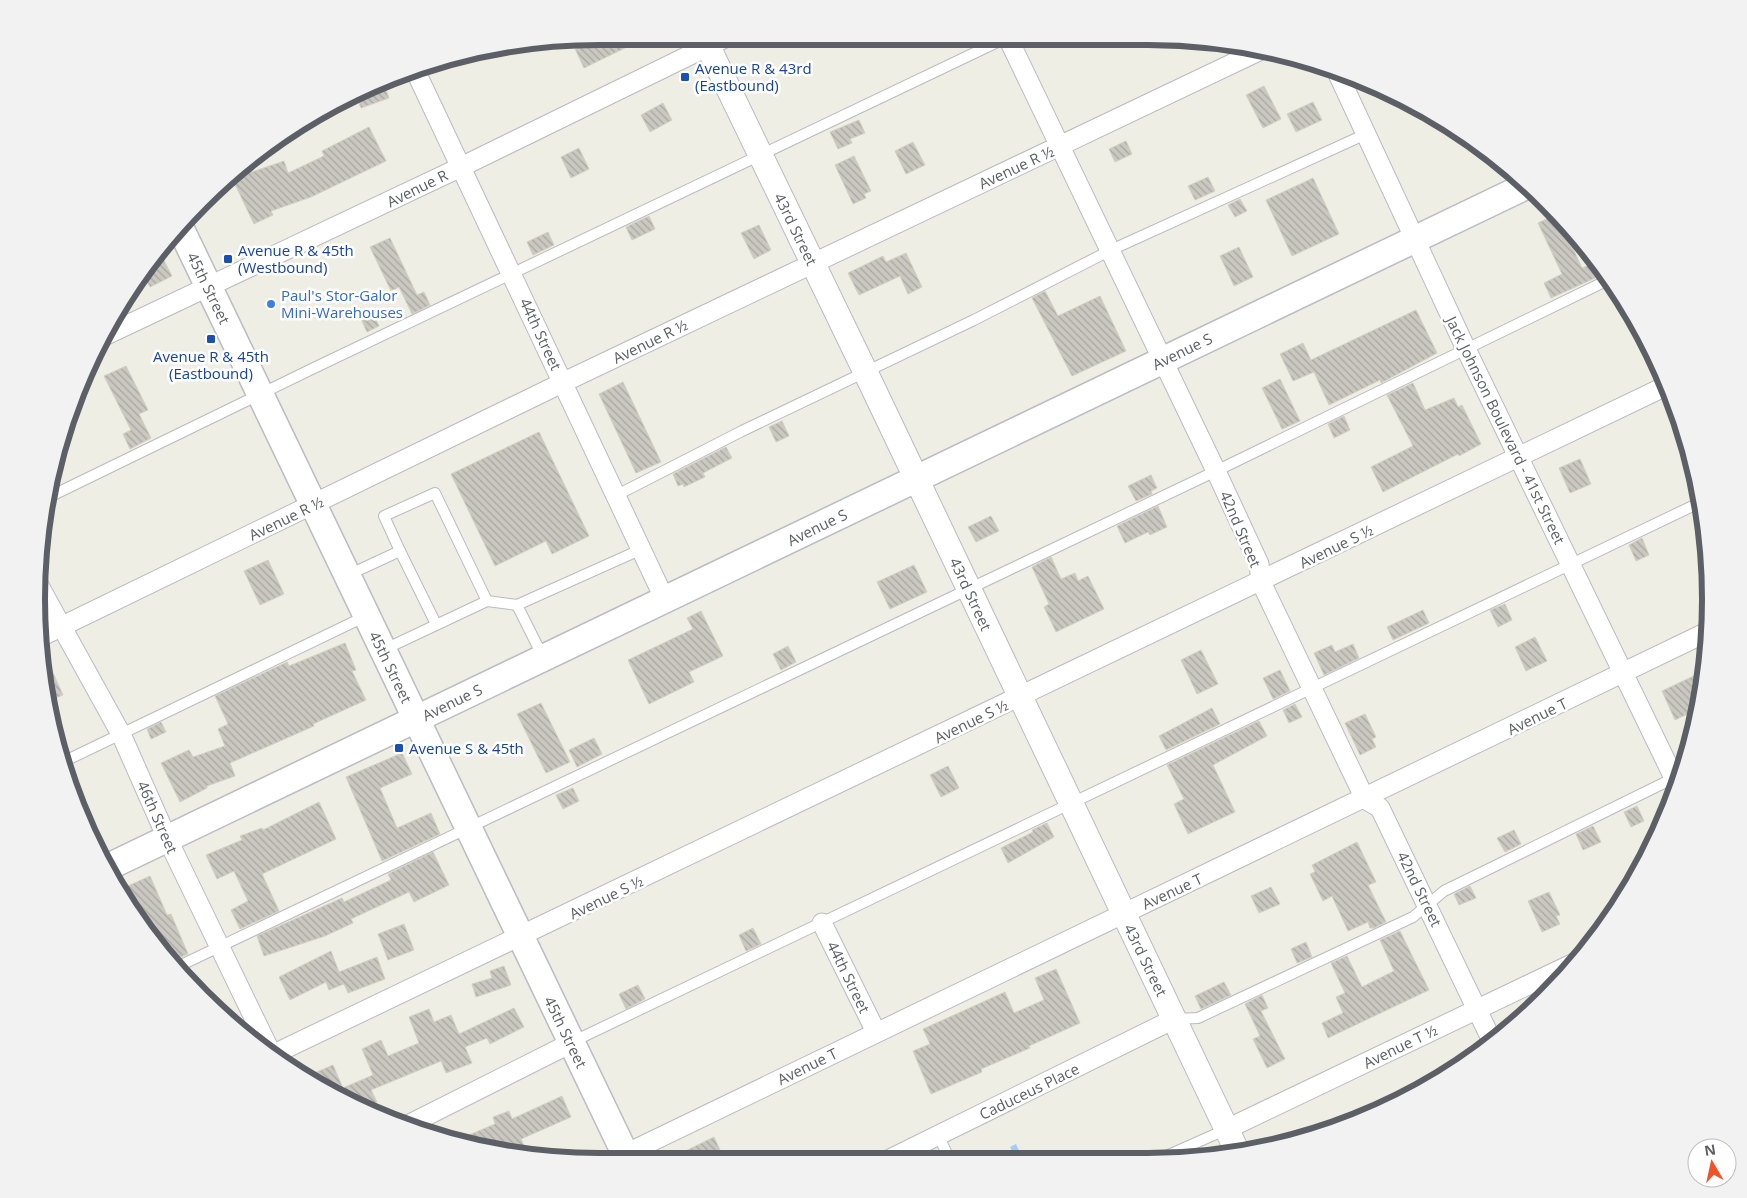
<svg xmlns="http://www.w3.org/2000/svg" width="1747" height="1198" font-family="'Open Sans',sans-serif">
<style>
.water{fill:url(#water-ripples)}
.building{fill:url(#building-back-hatch);stroke:#d4d1c2}
.lines{fill:none;stroke-linecap:round;stroke-linejoin:round}
.service-casing{stroke:#b9bbc1;stroke-width:12}
.minor-casing{stroke:#b9bbc1;stroke-width:21}
.tertiary-casing{stroke:#b9bbc1;stroke-width:26}
.secondary-casing{stroke:#b9bcc3;stroke-width:29}
.service{stroke:#fff;stroke-width:10}
.minor{stroke:#fff;stroke-width:19}
.tertiary{stroke:#fff;stroke-width:24}
.secondary{stroke:#fff;stroke-width:26}
.transit-dot{fill:#1a4fb4;stroke:#fff;stroke-width:2}
.shop-dot{fill:#3f7fe0;stroke:#fff;stroke-width:2}
.labels{text-anchor:middle;dominant-baseline:central;stroke-width:5;stroke-linejoin:round;paint-order:stroke}
.transit-label{font-size:15px;fill:#164399;stroke:#fff;text-anchor:start}
.street-label{font-size:15px;fill:#5c5f65;stroke:#fff}
.shop-label{font-size:15px;fill:#366cbe;stroke:#fff;text-anchor:start}
.rim{fill:none;stroke:#5c5f65;stroke-width:6}
</style>
<defs>
<pattern id="water-ripples" width="26" height="14" patternUnits="userSpaceOnUse" patternTransform="scale(1.25)"><rect width="26" height="14" fill="#a4cbff"/><path d="M2 4q2-2 4 0t4 0M15 11q2-2 4 0t4 0" fill="none" stroke="#89a8d2"/></pattern>
<pattern id="building-back-hatch" width="6" height="6" patternUnits="userSpaceOnUse" patternTransform="scale(1.25)"><rect width="6" height="6" fill="#cac8c1"/><path d="M-1 5l2 2M0 0l6 6M5-1l2 2" fill="none" stroke="#a7a6a0"/></pattern>
</defs>
<rect width="100%" height="100%" fill="#efeee4"/>
<!-- water -->
<path class="water" d="M1016 1144 1024 1162H1017L1010 1147Z"/>
<!-- building -->
<g class="building">
<path d="M599 36H627L631 45 584 68 571 40Z"/>
<path d="M383 82 389 98 361 108 355 92Z"/>
<path d="M1264 86 1281 119 1263 128 1246 95Z"/>
<path d="M1313 102 1322 120 1296 132 1287 114Z"/>
<path d="M663 103 672 120 650 132 641 115Z"/>
<path d="M859 120 865 133 850 139 852 143 838 149 830 132Z"/>
<path d="M369 127 386 161 311 197 271 211 273 215 254 224 232 178 249 164 252 172 284 161 288 173 324 156 322 151Z"/>
<path d="M1126 141 1132 154 1115 162 1109 149Z"/>
<path d="M913 142 925 165 906 174 895 151Z"/>
<path d="M579 148 589 169 571 178 561 157Z"/>
<path d="M854 156 871 191 864 194 866 198 853 204 835 165Z"/>
<path d="M1208 177 1215 191 1195 200 1188 186Z"/>
<path d="M1313 178 1339 234 1292 256 1266 200Z"/>
<path d="M1240 199 1247 211 1235 217 1228 205Z"/>
<path d="M1557 214 1582 268 1589 265 1595 278 1551 298 1544 283 1562 274 1538 223Z"/>
<path d="M649 216 655 229 632 240 626 227Z"/>
<path d="M759 225 771 250 754 259 741 233Z"/>
<path d="M548 232 554 245 533 255 527 242Z"/>
<path d="M390 238 417 295 424 292 430 305 412 314 399 287 391 291 370 247Z"/>
<path d="M1239 247 1253 277 1234 286 1220 256Z"/>
<path d="M159 251 172 276 150 287 143 274Z"/>
<path d="M906 253 922 287 908 294 900 276 859 295 848 273 883 256 886 262Z"/>
<path d="M1045 291 1058 316 1100 296 1126 351 1072 376 1032 298Z"/>
<path d="M1416 310 1437 353 1381 383 1380 380 1329 405 1314 372 1293 381 1280 354 1303 343 1311 360Z"/>
<path d="M373 314 379 326 367 332 361 319Z"/>
<path d="M126 366 148 410 139 414 151 438 130 449 123 434 131 430 104 376Z"/>
<path d="M1280 379 1300 421 1282 429 1262 388Z"/>
<path d="M623 382 661 462 636 473 599 394Z"/>
<path d="M1413 383 1425 410 1454 398 1458 407 1462 405 1481 444 1459 456 1458 454 1383 492 1371 467 1413 446 1387 395Z"/>
<path d="M1344 416 1350 430 1334 438 1328 424Z"/>
<path d="M782 421 789 436 776 442 769 427Z"/>
<path d="M539 432 589 536 552 554 546 541 495 566 451 474Z"/>
<path d="M726 447 732 458 703 473 705 477 684 487 683 484 678 486 673 474Z"/>
<path d="M1580 459 1591 484 1570 493 1559 468Z"/>
<path d="M1151 475 1157 488 1151 491 1152 494 1136 501 1128 486Z"/>
<path d="M1158 506 1167 527 1150 535 1148 532 1125 543 1117 526Z"/>
<path d="M991 516 999 531 976 542 968 527Z"/>
<path d="M1642 538 1649 555 1636 561 1629 545Z"/>
<path d="M1051 557 1061 579 1075 573 1078 581 1088 576 1104 609 1056 632 1044 607 1049 604 1032 567Z"/>
<path d="M268 560 284 594 260 605 244 571Z"/>
<path d="M914 565 927 592 890 609 877 582Z"/>
<path d="M1505 604 1512 620 1498 627 1490 610Z"/>
<path d="M1423 610 1429 623 1393 640 1387 627Z"/>
<path d="M701 611 723 656 689 672 694 682 649 704 628 660 693 629 687 618Z"/>
<path d="M1535 637 1547 661 1526 671 1515 647Z"/>
<path d="M345 643 356 670 352 671 366 700 313 724 314 726 230 763 235 776 207 786V788L180 802 161 763 189 750 193 757 225 746 218 729 228 724 215 696 287 662 289 666Z"/>
<path d="M1353 644 1359 658 1324 675 1314 653 1332 645 1335 652Z"/>
<path d="M788 646 796 662 781 670 773 654Z"/>
<path d="M1201 650 1218 684 1197 694 1181 660Z"/>
<path d="M44 653 63 695 46 702 42 654Z"/>
<path d="M1280 670 1290 691 1273 699 1263 678Z"/>
<path d="M1704 671 1700 708 1675 720 1662 691Z"/>
<path d="M541 703 570 762 546 773 517 714Z"/>
<path d="M1295 704 1302 717 1289 723 1283 710Z"/>
<path d="M1212 708 1220 724 1166 750 1159 736Z"/>
<path d="M1365 714 1376 737 1372 739 1376 747 1360 755 1345 723Z"/>
<path d="M1259 721 1267 736 1213 765 1235 812 1188 834 1174 804 1184 799 1167 765Z"/>
<path d="M161 722 166 732 151 739 147 729Z"/>
<path d="M594 738 602 754 577 767 569 750Z"/>
<path d="M402 753 412 774 380 788 397 828 431 813 440 834 382 861 346 777Z"/>
<path d="M948 766 959 788 941 797 930 775Z"/>
<path d="M573 788 579 801 563 809 556 795Z"/>
<path d="M319 802 336 839 262 874 279 911 240 929 231 910 248 901 234 871 217 879 206 855 242 840 240 836 262 828 263 830Z"/>
<path d="M1637 806 1644 821 1631 827 1624 812Z"/>
<path d="M1047 823 1054 837 1008 863 1001 848 1033 832 1032 830Z"/>
<path d="M1593 826 1601 842 1583 850 1576 834Z"/>
<path d="M1514 830 1521 844 1505 852 1497 838Z"/>
<path d="M1357 842 1376 882 1368 885 1386 922 1374 928H1370L1368 922 1348 931 1332 896 1323 901 1310 874 1315 872 1312 865Z"/>
<path d="M433 852 449 885 414 902 409 892 351 919 353 923 325 936 264 956 257 936 342 898 344 902 391 880 388 874Z"/>
<path d="M150 876 167 915 171 914 188 954 171 961 131 912 123 898 131 894 128 886Z"/>
<path d="M1470 886 1476 898 1459 905 1454 894Z"/>
<path d="M1271 887 1280 904 1259 913 1251 896Z"/>
<path d="M1549 892 1560 915 1556 916 1560 924 1542 932 1528 901Z"/>
<path d="M404 924 414 950 388 960 378 934Z"/>
<path d="M753 928 761 944 746 951 739 935Z"/>
<path d="M1400 931 1429 990 1328 1038 1322 1023 1343 1013 1336 997 1345 993 1331 963 1347 956 1362 987 1394 971 1380 940Z"/>
<path d="M1306 942 1312 957 1297 963 1291 949Z"/>
<path d="M331 951 339 972 377 957 385 979 348 993 344 984 329 990 326 982 290 1000 279 977Z"/>
<path d="M504 966 511 985 476 997 472 984 492 978 490 971Z"/>
<path d="M1056 969 1080 1023 1029 1046 1030 1048 981 1069 982 1072 931 1094 913 1051 930 1044 923 1029 1005 992 1014 1013 1044 1000 1035 978Z"/>
<path d="M1224 982 1231 995 1201 1009 1195 996Z"/>
<path d="M638 985 645 999 626 1009 619 994Z"/>
<path d="M1262 995 1268 1008 1261 1011 1285 1059 1267 1068 1253 1039 1260 1036 1245 1004Z"/>
<path d="M514 1008 524 1027 490 1044 487 1038 465 1047 472 1063 446 1073 441 1061 371 1090 377 1102 363 1108 317 1083 312 1074 333 1065 343 1088 373 1075 362 1049 381 1040 388 1056 419 1043 409 1017 429 1009 434 1022 451 1015 459 1034Z"/>
<path d="M562 1096 571 1117 521 1139 528 1155 489 1151 455 1141 495 1124 493 1117 509 1111 512 1119Z"/>
<path d="M714 1137 721 1152 701 1162H663Z"/>
</g>
<g class="lines">
<!-- service casing -->
<g class="service-casing">
<g id="service">
<path d="M617 495 742 431 974 320 1111 250 1366 134"/>
<path d="M49 497 316 367 1010 36"/>
<path d="M400 551 436 624"/>
<path d="M348 575 400 551 384 516 435 493 487 601 383 650"/>
<path d="M487 601 517 605 642 549"/>
<path d="M517 605 543 657"/>
<path d="M65 761 366 616"/>
<path d="M177 967 1216 471 1610 279"/>
<path d="M1175 1019 1198 1018 1413 917 1444 891 1674 778"/>
<path d="M572 1042 1701 502"/>
<path d="M938 1135 951 1162"/>
<path d="M1155 1161 1227 1129"/>
</g>
</g>
<!-- minor casing -->
<g class="minor-casing">
<g id="minor">
<path d="M1007 36 1216 471 1259 564 1261 582 1365 799 1380 808 1493 1043"/>
<path d="M415 70 665 600"/>
<path d="M1338 74 1466 349 1677 784"/>
<path d="M102 337 461 167 729 36"/>
<path d="M37 582 121 734 167 838 272 1055"/>
<path d="M40 637 564 382 1263 49"/>
<path d="M822 923 876 1032"/>
<path d="M272 1055 1668 385"/>
<path d="M406 1126 571 1043"/>
<path d="M1227 1129 1574 963"/>
<path d="M609 1162 1707 632"/>
<path d="M884 1162 1174 1019"/>
</g>
</g>
<!-- tertiary casing -->
<g class="tertiary-casing">
<path id="tertiary" d="M703 36 865 371 1238 1153"/>
</g>
<!-- secondary casing -->
<g class="secondary-casing">
<g id="secondary">
<path d="M179 225 629 1162"/>
<path d="M106 868 1528 185"/>
</g>
</g>
<!-- service -->
<use href="#service" class="service"/>
<!-- minor -->
<use href="#minor" class="minor"/>
<!-- tertiary -->
<use href="#tertiary" class="tertiary"/>
<!-- secondary -->
<use href="#secondary" class="secondary"/>
</g>
<!-- markers -->
<g class="transit-dot">
<rect x="680" y="72" width="10" height="10" rx="2.5"/>
<rect x="223" y="254" width="10" height="10" rx="2.5"/>
<rect x="206" y="334" width="10" height="10" rx="2.5"/>
<rect x="394" y="743" width="10" height="10" rx="2.5"/>
</g>
<circle class="shop-dot" cx="271" cy="304" r="5"/>
<g class="labels">
<!-- transit labels -->
<g class="transit-label">
<text x="695" y="68">Avenue R &amp; 43rd<tspan x="695" dy="17">(Eastbound)</tspan></text>
<text x="238" y="250">Avenue R &amp; 45th<tspan x="238" dy="17">(Westbound)</tspan></text>
<text x="211" y="356" text-anchor="middle">Avenue R &amp; 45th<tspan x="211" dy="17">(Eastbound)</tspan></text>
<text x="409" y="748">Avenue S &amp; 45th</text>
</g>
<!-- street labels -->
<g class="street-label">
<text transform="translate(1016 167) rotate(-25)">Avenue R ½</text>
<text transform="translate(417 188) rotate(-26)">Avenue R</text>
<text transform="translate(796 229) rotate(64)">43rd Street</text>
<text transform="translate(209 288) rotate(64)">45th Street</text>
<text transform="translate(541 334) rotate(65)">44th Street</text>
<text transform="translate(650 341) rotate(-26)">Avenue R ½</text>
<text transform="translate(1182 351) rotate(-26)">Avenue S</text>
<text transform="translate(1506 430) rotate(64)">Jack Johnson Boulevard - 41st Street</text>
<text transform="translate(286 518) rotate(-26)">Avenue R ½</text>
<text transform="translate(817 527) rotate(-26)">Avenue S</text>
<text transform="translate(1241 529) rotate(67)">42nd Street</text>
<text transform="translate(1336 546) rotate(-26)">Avenue S ½</text>
<text transform="translate(971 594) rotate(65)">43rd Street</text>
<text transform="translate(391 667) rotate(64)">45th Street</text>
<text transform="translate(452 702) rotate(-26)">Avenue S</text>
<text transform="translate(1537 716) rotate(-26)">Avenue T</text>
<text transform="translate(971 721) rotate(-26)">Avenue S ½</text>
<text transform="translate(158 817) rotate(66)">46th Street</text>
<text transform="translate(1420 889) rotate(64)">42nd Street</text>
<text transform="translate(1172 891) rotate(-25)">Avenue T</text>
<text transform="translate(606 897) rotate(-26)">Avenue S ½</text>
<text transform="translate(1146 960) rotate(64)">43rd Street</text>
<text transform="translate(849 977) rotate(64)">44th Street</text>
<text transform="translate(566 1032) rotate(64)">45th Street</text>
<text transform="translate(1400 1046) rotate(-26)">Avenue T ½</text>
<text transform="translate(807 1066) rotate(-26)">Avenue T</text>
<text transform="translate(1029 1091) rotate(-26)">Caduceus Place</text>
</g>
<!-- shop labels -->
<g class="shop-label">
<text x="281" y="295">Paul's Stor-Galor<tspan x="281" dy="17">Mini-Warehouses</tspan></text>
</g>
</g>
<!-- crop -->
<path d="M0 0H1747V1198H0ZM599 45H1148A554 554 0 0 1 1702 599V599A554 554 0 0 1 1148 1153H599A554 554 0 0 1 45 599V599A554 554 0 0 1 599 45Z" fill="#f2f2f3" fill-rule="evenodd"/>
<path class="rim" d="M599 45H1148A554 554 0 0 1 1702 599V599A554 554 0 0 1 1148 1153H599A554 554 0 0 1 45 599V599A554 554 0 0 1 599 45Z"/>
<!-- north arrow -->
<g transform="translate(1712 1163) rotate(351)"><circle r="24" fill="#ffffff" stroke="#bebfc1"/>
<path d="M0-4L9 19L0 12L-9 19Z" fill="#f25227"/>
<text y="-8" font-size="14" font-weight="bold" text-anchor="middle" fill="#5c5f65">N</text>
</g>
</svg>
